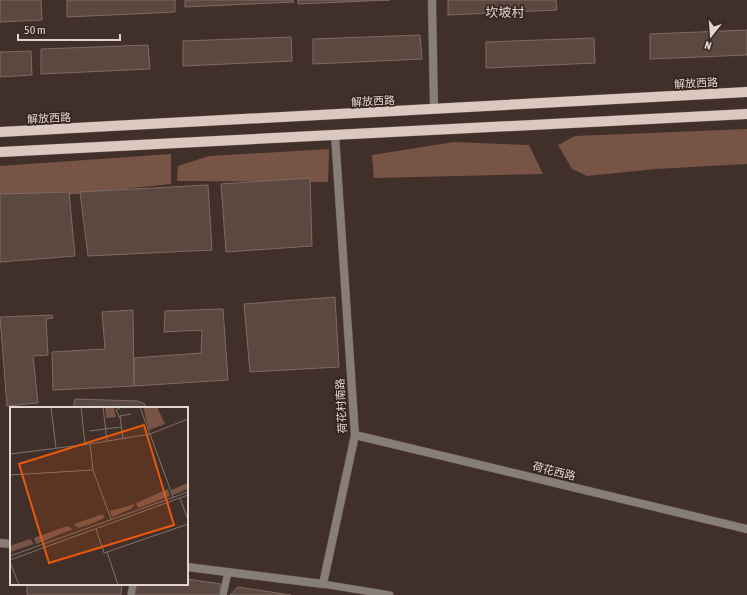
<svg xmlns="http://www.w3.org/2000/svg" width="747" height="595" font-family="'Asap Condensed','Noto Sans SC',sans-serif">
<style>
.green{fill:#785447}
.building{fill:#5b4841;stroke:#7f6b63}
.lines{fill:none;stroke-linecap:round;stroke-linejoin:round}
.lane-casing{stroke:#5e4d47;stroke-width:8}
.street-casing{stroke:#5e4d47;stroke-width:9}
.primary-casing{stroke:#5e4d47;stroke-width:11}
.lane{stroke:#877e7a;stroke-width:7}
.street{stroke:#877e7a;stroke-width:8}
.primary{stroke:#dbc8c1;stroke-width:10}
.labels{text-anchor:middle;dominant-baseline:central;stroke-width:3.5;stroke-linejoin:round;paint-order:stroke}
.street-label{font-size:11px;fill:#e1d5d1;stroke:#36251f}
.quarter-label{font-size:13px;fill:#e1d5d1;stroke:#36251f}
.inset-road{fill:none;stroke:#81716c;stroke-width:1}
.view{fill:#e8590c;fill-opacity:0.15;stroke:#e8590c;stroke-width:2}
.inset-edge{fill:none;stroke:#e1d5d1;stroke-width:2}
</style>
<rect width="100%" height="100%" fill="#412f29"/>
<!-- green -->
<g class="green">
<path d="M747 129V164L656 169 587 176 572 169 558 145 575 136Z"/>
<path d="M454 142 529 145 543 174 374 178 372 155Z"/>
<path d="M329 149 328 182 177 181 178 166 209 156Z"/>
<path d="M171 154V184L0 202V166Z"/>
</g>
<!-- building -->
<g class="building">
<path d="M0 0H41L42 20 0 22Z"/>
<path d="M67 0H175V12L67 17Z"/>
<path d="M185 0H293L294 2 185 7Z"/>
<path d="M298 0H390L298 4Z"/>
<path d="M448 0H556L557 10 448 15Z"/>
<path d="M747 30V55L650 59V34Z"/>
<path d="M420 35 422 59 313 64V39Z"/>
<path d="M291 37 292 61 183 66V41Z"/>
<path d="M594 38 595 63 486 68V42Z"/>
<path d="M148 45 150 69 41 74V49Z"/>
<path d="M31 51 32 75 0 77V52Z"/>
<path d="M310 178 312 246 226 252 221 184Z"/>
<path d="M208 185 212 250 88 256 80 192Z"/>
<path d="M69 192 75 256 0 262V194Z"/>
<path d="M335 297 339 367 250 372 244 304Z"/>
<path d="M223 309 228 380 134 386V358L201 353 202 330 164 332 165 311Z"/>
<path d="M133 310 134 386 53 390 52 352 105 349 102 312Z"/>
<path d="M52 315 53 318 46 319 48 355 33 356 38 403 7 406 0 317Z"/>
<path d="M75 399 138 401 145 404V408H73Z"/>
<path d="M187 579 221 584 219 595H135L136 588 139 584H187Z"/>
<path d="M27 584H122L121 595H27Z"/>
<path d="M238 587 291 595H230Z"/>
</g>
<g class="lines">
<!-- lane casing -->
<g class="lane-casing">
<g id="lane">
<path d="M323 584 390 595"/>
<path d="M131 595 133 584"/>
<path d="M223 595 228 572"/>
</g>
</g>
<!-- street casing -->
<g class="street-casing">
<g id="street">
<path d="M432 0 434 109"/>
<path d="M355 435 747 529"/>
<path d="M0 543 11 544"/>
<path d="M187 567 323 584 355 435 335 135"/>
</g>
</g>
<!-- primary casing -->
<g class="primary-casing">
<g id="primary">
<path d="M0 132 747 92"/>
<path d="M0 152 747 114"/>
</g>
</g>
<!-- lane -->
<use href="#lane" class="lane"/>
<!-- street -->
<use href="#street" class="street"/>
<!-- primary -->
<use href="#primary" class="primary"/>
</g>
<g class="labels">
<!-- street labels -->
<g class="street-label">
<text transform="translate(696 83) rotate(-3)">解放西路</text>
<text transform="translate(373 101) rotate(-3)">解放西路</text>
<text transform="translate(49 118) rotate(-3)">解放西路</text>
<text transform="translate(341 406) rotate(-93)">荷花村南路</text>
<text transform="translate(554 471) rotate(14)">荷花西路</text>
</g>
<!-- quarter labels -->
<g class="quarter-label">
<text x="505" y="12">坎坡村</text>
</g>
</g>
<!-- overview -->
<g transform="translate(10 407)">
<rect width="178" height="178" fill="#412f29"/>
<path d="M95 0H104L106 10 96 11ZM133 0H147L155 17 139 23ZM178 76V82L163 88 161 83ZM158 82 160 89 128 101 126 96ZM125 97 121 102 102 110 100 104ZM93 107 94 111 81 117 68 121 64 117ZM57 119 63 122 26 137 24 131ZM20 132 24 137 0 145V139Z" fill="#785447"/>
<path class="inset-road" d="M41 0 46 41M71 0 75 37M93 0 97 34M130 0 163 90M110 11 106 3 111 0M79 24 111 20M113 31 110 9 121 7M0 47 80 37M0 68 83 63M170 91 178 113M101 112 83 63 80 37 140 27 178 12M86 122 94 146 178 117M97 145 108 178M0 149 178 85M0 153 178 88M0 155 9 178"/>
<path class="view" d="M134 18 164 118 39 156 9 57Z"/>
<rect width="178" height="178" class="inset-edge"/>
</g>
<!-- north arrow -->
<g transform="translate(711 36) rotate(197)" stroke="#36251f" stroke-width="3" paint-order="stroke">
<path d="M0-3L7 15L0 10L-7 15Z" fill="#e1d5d1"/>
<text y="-6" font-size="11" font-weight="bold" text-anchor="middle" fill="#e1d5d1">N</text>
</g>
<!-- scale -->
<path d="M18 34v6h102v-6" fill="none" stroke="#e1d5d1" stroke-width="2"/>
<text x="24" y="34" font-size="12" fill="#e1d5d1" stroke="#36251f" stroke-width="3" paint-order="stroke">50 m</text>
</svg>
